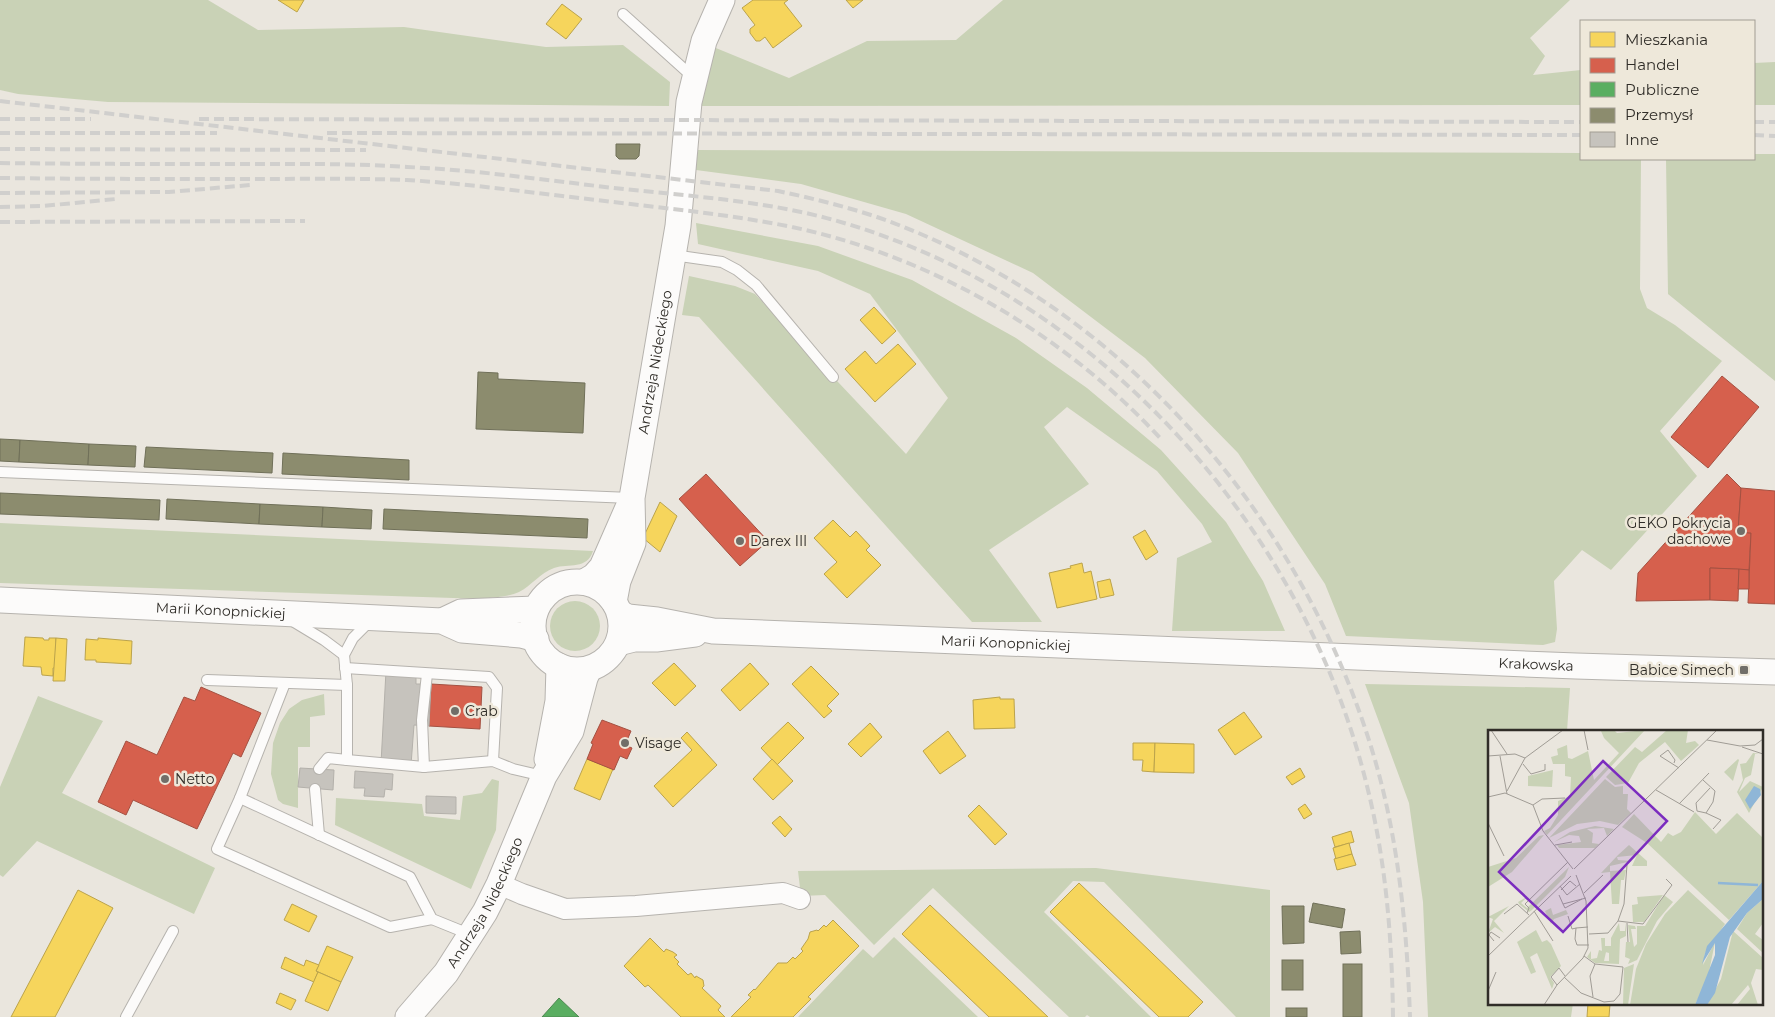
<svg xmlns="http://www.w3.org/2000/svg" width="1775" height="1017" font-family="Montserrat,sans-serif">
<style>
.green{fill:#c9d2b6}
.homes{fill:#f6d55c;stroke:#bba34c}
.shops{fill:#d6604d;stroke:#a45142}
.public{fill:#5aae61;stroke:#4d8750}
.industry{fill:#8c8c6e;stroke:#707059}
.building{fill:#c6c3bd;stroke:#b4b1ab}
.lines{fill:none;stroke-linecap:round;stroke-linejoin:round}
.service-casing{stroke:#b6b3ae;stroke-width:12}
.minor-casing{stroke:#b6b3ae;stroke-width:22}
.tertiary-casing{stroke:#b6b3ae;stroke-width:27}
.service{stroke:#fcfbfa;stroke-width:10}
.minor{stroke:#fcfbfa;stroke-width:20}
.tertiary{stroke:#fcfbfa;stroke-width:25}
.rail{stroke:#d0cfcd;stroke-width:4;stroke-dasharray:10 5;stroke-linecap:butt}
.poi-dot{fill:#716e68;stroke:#eee8da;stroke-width:2}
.labels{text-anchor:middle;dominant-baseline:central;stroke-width:5;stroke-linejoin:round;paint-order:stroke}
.street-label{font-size:14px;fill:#302d28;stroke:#eee8da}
.poi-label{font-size:14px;fill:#302d28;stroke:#eee8da;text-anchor:start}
.inset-river{fill:none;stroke:#8fb6d7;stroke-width:2.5}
.inset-road{fill:none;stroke:#a09c95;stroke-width:1}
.view{fill:#7b2cbf;fill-opacity:0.15;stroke:#7b2cbf;stroke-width:2.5}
.inset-edge{fill:none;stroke:#302d28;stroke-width:2.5}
</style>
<rect width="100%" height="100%" fill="#eae6de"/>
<!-- green -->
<g class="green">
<path d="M0 0H208L258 30 404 27 546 47 623 45 670 82 669 106 108 102 18 94 0 90Z"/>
<path d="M1003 0H1570L1530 38 1545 56 1533 75 1581 70V105L698 106 711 46 789 78 867 41 956 40Z"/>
<path d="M1775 62V105H1754V63Z"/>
<path d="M694 150 1581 153V159H1641L1640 289 1647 308 1675 325 1722 361 1660 431 1697 476 1611 570 1582 550 1554 581 1557 629 1555 642 1543 645 1346 636 1325 584 1238 453 1145 358 1033 273 906 214 801 184 696 170Z"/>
<path d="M1754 154H1775V381L1668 294 1666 159H1754Z"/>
<path d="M696 223 818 246 912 280 1016 338 1087 388 1161 450 1226 522 1263 581 1285 631H1172L1177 558 1212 542 1202 524 1157 471 1067 407 1044 427 1089 484 989 550 1042 622H972L699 317 682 315 689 276 735 286 755 294 906 454 948 398 870 294 818 271 698 244Z"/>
<path d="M0 523 593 551C587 570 569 563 554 568 540 573 531 586 519 592 509 597 494 597 484 599L0 583Z"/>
<circle cx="575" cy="626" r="25"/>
<path d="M1365 684 1570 688 1567 731H1489V1003H1573L1571 1017H1428L1423 902 1409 803Z"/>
<path d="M324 694 325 715 310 717V747H298V808L283 804 278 800 271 774 273 743 280 723 289 709 302 700Z"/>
<path d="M38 696 103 721 62 793 215 868 194 914 37 841 3 877 0 875V787Z"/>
<path d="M492 779 499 781 496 830 471 889 335 825 336 798 422 804 424 816 460 820 463 796 482 793Z"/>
<path d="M1096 868 1270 890V1017H1236L1104 882 1073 881 1044 912 1151 1017H1090L1087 1015 1085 1017H1069L933 888 874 945 825 895 801 896 798 871Z"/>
<path d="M894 937 978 1017H798L863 949 873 958Z"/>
</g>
<!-- homes -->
<g class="homes">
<path d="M278 0H304L297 12Z"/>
<path d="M753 0H788L784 3 802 26 773 48 765 37 760 41H756L750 33V29L755 25 742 8Z"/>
<path d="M846 0H863L853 8Z"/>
<path d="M562 4 582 19 566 39 546 24Z"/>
<path d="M874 307 896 331 882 344 860 320Z"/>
<path d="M898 344 916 364 875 402 845 369 865 351 876 364Z"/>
<path d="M660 502 677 516 660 552 643 538Z"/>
<path d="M833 520 850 537 856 531 870 546 866 550 881 565 847 598 824 574 837 562 814 538Z"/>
<path d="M1145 530 1158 552 1146 560 1133 537Z"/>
<path d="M1082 563 1084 573 1091 571 1097 599 1057 608 1049 573 1071 568 1070 566Z"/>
<path d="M1110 579 1114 595 1100 598 1097 582Z"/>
<path d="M25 637 43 638 44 640H49V638H56L55 668H53V676L42 675 41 667 23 666Z"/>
<path d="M56 638 67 639 65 681H53Z"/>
<path d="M98 638 132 641 131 664 96 662V660H85L86 639 98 640Z"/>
<path d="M674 663 696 686 675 706 652 683Z"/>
<path d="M750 663 769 684 740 711 721 690Z"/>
<path d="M811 666 839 694 827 706 832 711 824 718 792 684Z"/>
<path d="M1000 697V699H1014L1015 728 974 729 973 700Z"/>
<path d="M1244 712 1262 737 1235 755 1218 730Z"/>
<path d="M788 722 804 738 777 765 761 748Z"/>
<path d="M870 723 882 737 861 757 848 744Z"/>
<path d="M948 731 966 756 940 774 923 751Z"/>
<path d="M687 732 717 765 673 807 654 786 692 750 681 738Z"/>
<path d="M1133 743H1155L1154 772 1142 771 1143 760H1133Z"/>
<path d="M1155 743 1194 744V773L1154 772Z"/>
<path d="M587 759 613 769 600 800 574 789Z"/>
<path d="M772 759 793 781 773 800 753 779Z"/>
<path d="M1300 768 1305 777 1292 785 1286 777Z"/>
<path d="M1305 804 1312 814 1304 819 1298 809Z"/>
<path d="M979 805 1007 834 995 845 968 816Z"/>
<path d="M780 816 792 829 785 837 772 823Z"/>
<path d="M1351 831 1354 842 1335 847 1332 837Z"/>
<path d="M1349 843 1352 854 1336 859 1333 848Z"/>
<path d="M1352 854 1356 865 1337 870 1334 859Z"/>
<path d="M1079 883 1203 1002 1188 1017H1159L1050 912Z"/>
<path d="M78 890 113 908 100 932 55 1017H11Z"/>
<path d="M292 904 317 916 309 932 284 920Z"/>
<path d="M930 905 1008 979 1048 1017H989L902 934Z"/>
<path d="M833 920 859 946 808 997 811 999 793 1017H731L751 997 748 995 754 989 755 990 778 963H787L793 957 795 959 803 951 801 949 808 939 810 932 817 930 818 931 824 925 826 927Z"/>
<path d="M650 938 664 952 666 949 673 952 677 955 674 957 679 962 677 964 688 975 691 973 695 978 696 976 703 980 704 986 702 988 721 1006 718 1010 725 1017H681L648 985 645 987 624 966Z"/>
<path d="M327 946 353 957 341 982 316 971Z"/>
<path d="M285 957 304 966 306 960 319 965 316 971 318 972 314 982 281 968Z"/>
<path d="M318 972 341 982 328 1011 305 1001Z"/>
<path d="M280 993 296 1000 291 1010 276 1003Z"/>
<path d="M1588 1003 1610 1004 1609 1017H1587Z"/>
</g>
<!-- shops -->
<g class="shops">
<path d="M1722 376 1759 407 1708 468 1671 437Z"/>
<path d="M706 474 768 541 740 566 679 499Z"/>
<path d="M1727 474 1741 488 1738 532 1751 533 1749 570 1710 568V600L1636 601 1638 573Z"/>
<path d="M1741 488 1775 491V604L1748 603 1751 533 1738 532Z"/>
<path d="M1710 568 1739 569 1738 601 1710 600Z"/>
<path d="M1739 569 1749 570V589H1738Z"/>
<path d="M431 684 482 687 480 729 429 726Z"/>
<path d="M201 687 261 713 241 757 233 753 197 829 133 800 126 815 98 802 126 741 157 755 184 697 195 701Z"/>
<path d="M602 720 631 731 625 745 632 748 627 759 620 756 614 770 587 759 593 744 591 743Z"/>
</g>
<!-- public -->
<path class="public" d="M559 998 579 1017H542Z"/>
<!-- industry -->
<g class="industry">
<path d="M616 144H640L639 156 636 159H619L616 156Z"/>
<path d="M478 372 498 373V379L585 383 583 433 476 429Z"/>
<path d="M0 439 20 440 19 462 0 461Z"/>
<path d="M20 440 89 444 88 465 19 462Z"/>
<path d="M89 444 136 446 135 467 88 465Z"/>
<path d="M146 447 273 453 272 473 144 467Z"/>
<path d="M283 453 409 460V480L282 474Z"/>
<path d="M0 493 160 500 159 520 0 514Z"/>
<path d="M167 499 260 504 259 524 166 519Z"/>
<path d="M260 504 323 507 322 527 259 524Z"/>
<path d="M323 507 372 510 371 529 322 527Z"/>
<path d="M384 509 588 519 587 538 383 529Z"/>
<path d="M1313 903 1345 909 1342 928 1309 922Z"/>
<path d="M1282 906H1304V943L1283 944Z"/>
<path d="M1360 931 1361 953 1341 954 1340 932Z"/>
<rect x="1282" y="960" width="21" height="30"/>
<rect x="1343" y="964" width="19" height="53"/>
<rect x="1286" y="1008" width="21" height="9"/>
</g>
<!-- building -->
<g class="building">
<path d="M386 671 416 673V684H431L429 726 414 725 411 765 381 763Z"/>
<path d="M300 768 334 770 333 790 298 787Z"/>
<path d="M355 771 393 774 392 790 385 789 384 797 364 796 365 788H354Z"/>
<path d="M426 796 456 797V814L426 813Z"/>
</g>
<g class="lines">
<!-- service casing -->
<g class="service-casing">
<g id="service">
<path d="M623 14 694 78"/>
<path d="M673 255 722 262 737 270 756 285 833 377"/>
<path d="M0 472 631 498"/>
<path d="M291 620 324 640 344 655"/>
<path d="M370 621 353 638 344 655 347 685V760L424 767 493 761 513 769 543 776"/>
<path d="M345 668 489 677 497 688 493 761"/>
<path d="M207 680 347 685"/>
<path d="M285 683 240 798 410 877 432 919 469 934"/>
<path d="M424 767 422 720 427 674"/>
<path d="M319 769 328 758 347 760"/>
<path d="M315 789 319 835"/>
<path d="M240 798 217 849 390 927 432 919"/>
<path d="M126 1017 173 931"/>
</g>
</g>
<!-- minor casing -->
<g class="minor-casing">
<path id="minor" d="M499 884 522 894 565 909 636 906 783 893 800 899"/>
</g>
<!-- tertiary casing -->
<g class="tertiary-casing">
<g id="tertiary">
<path d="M584 582 594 576 602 567 630 503"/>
<circle cx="577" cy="626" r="44"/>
<path id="s1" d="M0 600 442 621 462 630 521 635 536 639"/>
<path id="s2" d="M614 602 618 581 633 543 632 498 678 226 689 102 704 41 722 0"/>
<path id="s3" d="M620 613 628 617 657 620 713 631 1576 666 1775 672"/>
<path d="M442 621 461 612 536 609"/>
<path d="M618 643 634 639H656L695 634"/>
<path d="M547 759 558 701 559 666"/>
<path id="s4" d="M408 1017 446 973 485 912 499 884 544 776 571 731 585 678 589 669"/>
</g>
</g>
<!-- service -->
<use href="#service" class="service"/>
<!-- minor -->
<use href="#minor" class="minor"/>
<!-- tertiary -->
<use href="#tertiary" class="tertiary"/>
<!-- rail -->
<g class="rail">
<path d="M0 101 778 191C811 198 844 206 877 217 1119 302 1304 516 1375 760 1399 843 1407 930 1410 1017"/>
<path d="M0 119H91"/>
<path d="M199 119 1581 122"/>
<path d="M1754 122H1775"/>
<path d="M0 133H217"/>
<path d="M327 133 1581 135"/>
<path d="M1754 135 1775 136"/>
<path d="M0 149 366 150"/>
<path d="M0 163C76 164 151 164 227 164 287 164 347 163 407 167 476 170 545 180 614 188 686 196 760 200 830 219 1092 290 1301 521 1366 782 1386 860 1392 937 1393 1017"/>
<path d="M0 178C82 179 164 179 247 179 300 179 354 178 407 180 471 184 534 193 597 200 662 208 728 214 792 227 933 257 1064 334 1161 439"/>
<path d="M0 193 169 192 250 185"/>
<path d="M0 207 43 206 116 199"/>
<path d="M0 222 305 221"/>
</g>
</g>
<!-- markers -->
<g class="poi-dot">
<circle cx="1741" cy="531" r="5"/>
<circle cx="740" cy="541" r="5"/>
<rect x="1739" y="665" width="10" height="10" rx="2.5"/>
<circle cx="455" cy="711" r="5"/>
<circle cx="625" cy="743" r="5"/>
<circle cx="165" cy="779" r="5"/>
</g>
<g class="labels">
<!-- street labels -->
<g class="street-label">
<text stroke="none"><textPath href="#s2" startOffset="245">Andrzeja Nideckiego</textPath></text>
<text stroke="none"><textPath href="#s1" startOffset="221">Marii Konopnickiej</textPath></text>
<text stroke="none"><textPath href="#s3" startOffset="388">Marii Konopnickiej</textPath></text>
<text stroke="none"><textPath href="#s3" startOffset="919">Krakowska</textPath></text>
<text stroke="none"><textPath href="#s4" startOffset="139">Andrzeja Nideckiego</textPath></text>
</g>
<!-- poi labels -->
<g class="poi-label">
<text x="1731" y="523" text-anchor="end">GEKO Pokrycia<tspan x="1731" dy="16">dachowe</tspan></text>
<text x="750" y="541">Darex III</text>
<text x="1734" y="670" text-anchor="end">Babice Simech</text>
<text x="465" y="711">Crab</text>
<text x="635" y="743">Visage</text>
<text x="175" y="779">Netto</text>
</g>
</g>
<!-- overview -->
<g transform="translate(1488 730)">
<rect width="275" height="275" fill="#eae6de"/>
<path d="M96 0H126L129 3 157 0 59 105 56 101 62 98 70 85V71L82 66 83 47 77 46V34H65L63 27 70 25 69 19 79 15 80 28 84 29 100 21 106 50 131 23 116 8 113 1ZM179 0H200L198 13 207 11 211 15 193 31 177 12 151 33 140 53 127 55 118 47 147 17 154 22ZM265 23 272 24H267L263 45 257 48 251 62 262 51 275 57 261 83 249 62 255 50 252 34 258 33ZM250 29 251 30 245 51 236 42ZM65 40 64 57 40 56V46ZM117 49 127 57 135 56V64H140L139 79 143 83 130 95 112 91 89 94 61 108ZM207 82 228 104 249 83 275 108V151L241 190 159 113 134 97 146 84 173 112 180 103 185 106 193 102ZM107 96 126 99 119 106 116 98 99 99 105 103 104 113 111 114 107 118H71L69 115 93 112 91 106 81 105 66 112 82 102ZM56 105 24 142 0 157V137L28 128 51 106ZM141 115 159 131V136H144L149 125 129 127 130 130 144 131 122 136V141L138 140 136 150H133L131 174H124L122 142 113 143 130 125ZM81 137 77 147 44 180 41 182 31 174 30 172 39 167 33 173 39 178ZM200 160 237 194 217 223 215 235 227 212 220 247 207 275H142L148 239 158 214 177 184ZM175 165 156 192H145L144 175 150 174 149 167ZM176 165 185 172 169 191 149 230 140 234 142 229 137 227 138 212H142L140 195 147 196 148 199H143L146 217 149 214V196H157ZM275 169V193L267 204 275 210V223L249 199 259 183ZM21 176 6 191 16 203 7 197 0 203 5 189 0 187ZM63 178 65 185 78 180 80 184 66 189 63 194 57 181ZM131 193 132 201H137L138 193V206L132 209 131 234 107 233 99 227 103 221V229L109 228 111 220 118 222 116 231H121V223L114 221 113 208H117V216H123V208ZM48 200 54 212 59 210 63 214 73 236 62 247 66 253 64 259 49 223 42 227 48 242 43 244 29 212ZM245 201 275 228V240L268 239 263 253 270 275H249L262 259 260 255 243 275H219L233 249ZM146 234 140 275H135L136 238Z" fill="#c9d2b6"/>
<path d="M266 56 272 59 273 65 262 79 257 70ZM275 151V169L259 183 242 207 227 263 219 275H207L227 225V213L214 234 219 216Z" fill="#8fb6d7"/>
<path class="inset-river" d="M230 153 270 155"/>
<path class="inset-road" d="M3 0 19 24M96 0 100 20M219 10 252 16 267 15 275 9M254 17 275 24M0 26 27 24 37 28 75 0M12 26 19 64M186 33 187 30 180 20 172 26 191 38M35 34 43 44 57 40V34M215 50 227 61 225 72 218 83 209 81 208 73 222 58M168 60 206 82M19 61 37 28M0 67 17 63 45 75 55 101 85 139M191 74 221 43M45 75 54 69 77 68M218 83 233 90 225 99M0 93 16 126M67 115 84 112M86 139 229 0M72 156 79 165 92 154M73 160 82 151 88 156M96 163 115 145M71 165 75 174 98 168M75 174 77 178 94 169M46 181 65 211M39 183 41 178 37 174 80 132M16 184 29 174 41 185M80 186 84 199 88 198M130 191 155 194 184 155 178 149M139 193 140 212M100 197 88 198 87 209 89 215H101M101 204 120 203 130 191 136 174 139 135M6 211 1 205 3 202 12 208M0 226 83 146M96 226 107 234 102 246 105 267M76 247 93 263 116 272 126 271 132 264 135 237 107 234M69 255 63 247 71 238 77 246M0 261 8 242M56 275 69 255 95 228 100 218 98 171 88 145"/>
<path class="view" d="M115 31 179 91 75 202 11 142Z"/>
<rect width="275" height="275" class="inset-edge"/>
</g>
<!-- legend -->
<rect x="1580" y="20" width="175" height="140" fill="#eee8da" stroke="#a29d93"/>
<rect x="1590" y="32" width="25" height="15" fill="#f6d55c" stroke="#a29d93"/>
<text x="1625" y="45" font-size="15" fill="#302d28">Mieszkania</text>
<rect x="1590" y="58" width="25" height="15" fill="#d6604d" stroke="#a29d93"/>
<text x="1625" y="70" font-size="15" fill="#302d28">Handel</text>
<rect x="1590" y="82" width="25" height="15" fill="#5aae61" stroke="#a29d93"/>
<text x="1625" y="95" font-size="15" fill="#302d28">Publiczne</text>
<rect x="1590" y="108" width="25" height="15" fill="#8c8c6e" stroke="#a29d93"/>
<text x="1625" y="120" font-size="15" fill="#302d28">Przemysł</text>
<rect x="1590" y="132" width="25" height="15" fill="#c6c3bd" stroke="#a29d93"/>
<text x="1625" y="145" font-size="15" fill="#302d28">Inne</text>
</svg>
